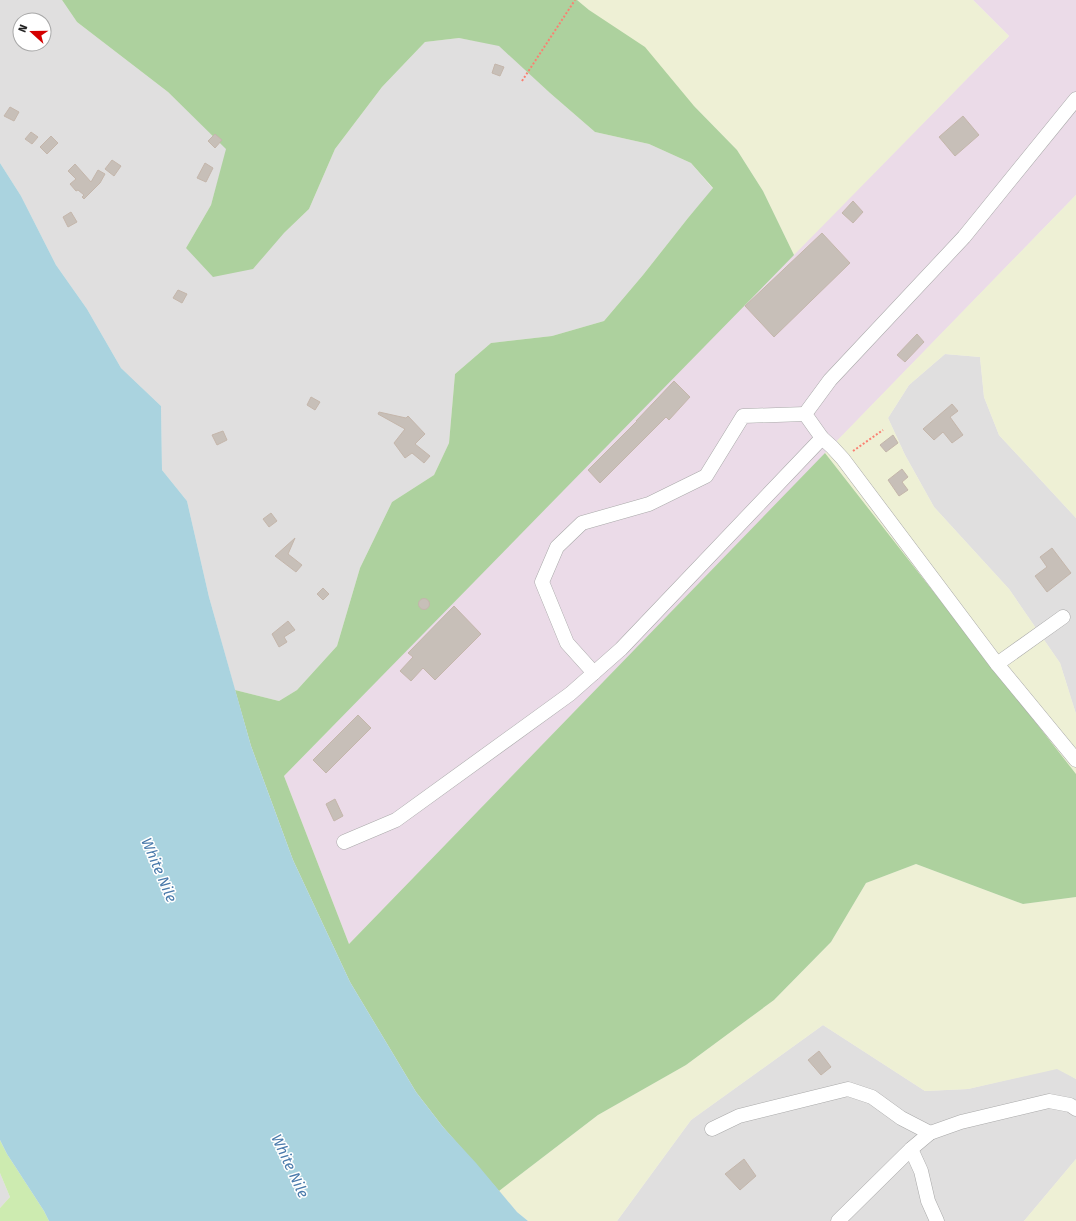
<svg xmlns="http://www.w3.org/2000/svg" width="1076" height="1221" font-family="'Fira Sans',sans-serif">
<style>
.residential{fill:#e0dfdf;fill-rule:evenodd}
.industrial{fill:#ebdbe8}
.farmland{fill:#eef0d5}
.grass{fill:#cdebb0}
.forest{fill:#add19e}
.water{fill:#aad3df}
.building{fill:#c7bfb8;stroke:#c4b6ab}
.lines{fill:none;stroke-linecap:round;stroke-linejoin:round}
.minor-casing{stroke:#a9a9a9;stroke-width:15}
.path{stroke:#fa8072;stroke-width:2;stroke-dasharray:2 2;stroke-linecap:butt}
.minor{stroke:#fff;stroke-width:14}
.labels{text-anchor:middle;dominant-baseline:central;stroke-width:3;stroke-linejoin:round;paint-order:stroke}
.water-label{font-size:15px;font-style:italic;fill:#4a7aab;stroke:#fff}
</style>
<rect width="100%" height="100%" fill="#f2efe9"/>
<!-- residential -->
<g class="residential">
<path d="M0 0H62L77 22 168 92 227 149 211 205 186 248 284 233 309 209 335 149 382 87 425 42 459 38 499 45 550 93 595 132 649 144 691 163 713 189 688 218 643 275 604 321 552 336 491 343 455 374 449 443 434 475 392 502 360 568 337 646 297 690 279 701 235 690 209 597 187 501 162 470 161 406 121 368 87 309 56 265 21 196 0 163ZM20 20H44V44H20Z"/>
<path d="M945 354 980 357 984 397 999 435 1076 518V714L1060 663 1009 589 934 507 905 455 888 418 909 385Z"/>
<path d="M823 1025 925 1091 968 1089 1057 1068 1076 1079V1159L1024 1221H617L691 1120Z"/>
<path d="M0 1173 10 1197 0 1208Z"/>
</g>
<!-- industrial -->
<path class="industrial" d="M973 0H1076V195L349 944 284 776 788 260 1009 36Z"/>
<!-- farmland -->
<g class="farmland">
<path d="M577 0H973L1009 36 794 255 763 191 737 150 694 106Z"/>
<path d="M1076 195V518L999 435 984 397 980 357 945 354 909 385 888 418 905 455 934 507 1009 589 1060 663 1076 714V774L825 453Z"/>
<path d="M916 864 1023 904 1076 897V1079L1057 1069 968 1089 925 1091 823 1025 691 1120 617 1221H528L517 1212 499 1191 598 1115 686 1065 774 1000 831 942 866 883Z"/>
<path d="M1076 1159V1221H1024Z"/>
</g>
<!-- grass -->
<path class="grass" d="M0 1140 7 1154 44 1211 49 1221H0V1208L10 1197 0 1173Z"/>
<!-- forest -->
<path class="forest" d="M62 0H577L589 10 645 47 694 106 737 150 763 191 794 255 284 776 349 944 825 453 1076 774V897L1023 904 916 864 866 883 831 942 774 1000 686 1065 598 1115 499 1191 443 1127 416 1092 350 982 293 860 251 746 235 690 279 701 297 690 337 646 360 568 392 502 434 475 449 443 455 374 491 343 552 336 604 321 643 275 688 218 713 188 691 163 649 144 595 132 550 93 499 46 459 38 425 42 382 87 335 149 309 209 284 233 253 269 213 277 186 248 211 205 226 149 168 92 77 22Z"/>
<!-- water -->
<path class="water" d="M0 163 21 196 56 265 87 309 121 368 161 406 162 470 187 501 209 597 251 746 293 860 350 982 416 1092 443 1127 476 1163 517 1212 528 1221H49L44 1211 7 1154 0 1140Z"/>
<!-- building -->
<g class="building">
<path d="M495 64 504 67 500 76 492 73Z"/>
<path d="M10 107 19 112 14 121 4 116Z"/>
<path d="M963 116 979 135 955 156 939 137Z"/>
<path d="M31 132 38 137 32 144 25 139Z"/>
<path d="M215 134 222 140 215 148 208 141Z"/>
<path d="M51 136 58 143 47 154 40 147Z"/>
<path d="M112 160 121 166 114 176 105 169Z"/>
<path d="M205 163 213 168 206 182 197 178Z"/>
<path d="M75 164 91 182 98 170 105 174 100 183 84 199 82 197 84 195 78 190 76 191 70 184 76 179 68 171Z"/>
<path d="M853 201 863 212 853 223 842 213Z"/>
<path d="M71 212 77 222 68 227 63 217Z"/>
<path d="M822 233 850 263 774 337 745 306Z"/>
<path d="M178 290 187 294 182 303 173 298Z"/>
<path d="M917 334 924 342 905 362 897 355Z"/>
<path d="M674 381 690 397 669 420 666 417 600 483 588 470 637 421H636Z"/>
<path d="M311 397 320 402 315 410 307 405Z"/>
<path d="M952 404 958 411 950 417 963 435 952 443 943 432 934 440 923 429Z"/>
<path d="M379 412 406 418 408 416 425 434 415 444 430 456 424 463 412 453 405 458 394 443 405 429 378 414Z"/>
<path d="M223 431 227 440 217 445 212 435Z"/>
<path d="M893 435 898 443 886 452 880 445Z"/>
<path d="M902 469 908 477 902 482 908 490 899 496 888 480Z"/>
<path d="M271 513 277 521 269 527 263 519Z"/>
<path d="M295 538 288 554 302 565 296 572 275 556Z"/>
<path d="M1052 548 1071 573 1047 592 1035 576 1047 567 1040 557Z"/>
<path d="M323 588 329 594 323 600 317 594Z"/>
<circle cx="424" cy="604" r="5.5"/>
<path d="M454 606 481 634 435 680 423 668 411 681 400 671 413 657 408 653Z"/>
<path d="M288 621 295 630 284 637 287 642 279 647 272 634Z"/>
<path d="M358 715 371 728 326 773 313 760Z"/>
<path d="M335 799 343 816 334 821 326 804Z"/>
<path d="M819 1051 831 1067 821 1075 808 1060Z"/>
<path d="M744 1159 756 1176 740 1190 725 1174Z"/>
</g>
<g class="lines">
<!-- minor casing -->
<g class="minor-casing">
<g id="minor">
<path d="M1076 99 964 237 830 380 805 414 822 438 832 447 843 459 997 664 1076 760"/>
<path d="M997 664 1063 617"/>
<path d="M594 673 567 643 542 582 557 547 582 523 649 504 706 476 743 416 805 414"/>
<path d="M344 842 396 820 570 694 621 649 822 438"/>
<path d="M712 1129 739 1116 848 1089 872 1097 901 1118 930 1133"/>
<path d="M911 1149 921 1171 928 1201 937 1221"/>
<path d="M838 1221 911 1149 930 1133 961 1122 1049 1101 1070 1105 1076 1109"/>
</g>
</g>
<!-- path -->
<g class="path">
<path d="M522 81 575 0"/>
<path d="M853 451 883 430"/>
</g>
<!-- minor -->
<use href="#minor" class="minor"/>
</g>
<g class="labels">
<!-- water labels -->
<g class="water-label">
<text transform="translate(159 870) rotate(67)">White Nile</text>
<text transform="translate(290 1166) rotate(65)">White Nile</text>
</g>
</g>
<!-- north arrow -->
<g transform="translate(32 32) rotate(291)"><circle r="19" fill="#ffffff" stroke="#a7a7a7"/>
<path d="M0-3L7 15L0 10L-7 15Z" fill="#d40000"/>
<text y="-6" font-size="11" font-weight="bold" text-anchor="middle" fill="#222222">N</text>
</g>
</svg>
